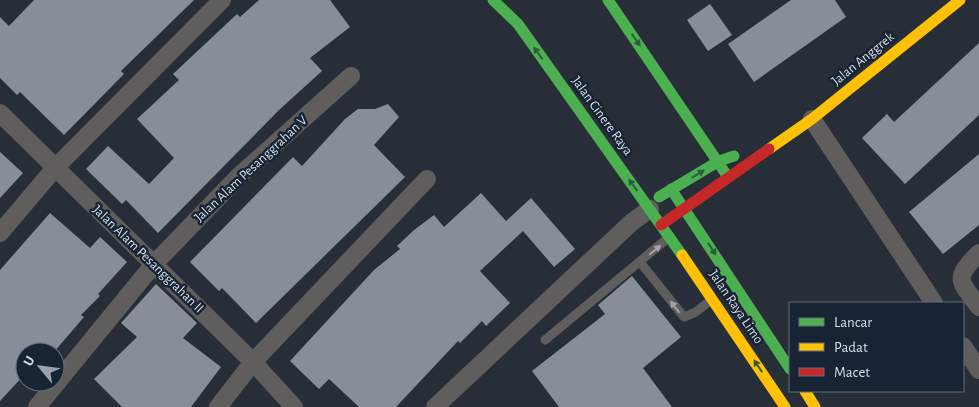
<svg xmlns="http://www.w3.org/2000/svg" width="979" height="407" font-family="'Alegreya Sans',sans-serif">
<style>
.building{fill:#888e97}
.lines{fill:none;stroke-linecap:round;stroke-linejoin:round}
.lane{stroke:#605e5d;stroke-width:9}
.street{stroke:#605e5d;stroke-width:18}
.fast{stroke:#4caf50;stroke-width:11}
.slow{stroke:#ffc107;stroke-width:11}
.jam{stroke:#c62828;stroke-width:11}
.oneway{fill:#2d5c3f}
.oneway2{fill:#a1a5ab}
.labels{text-anchor:middle;dominant-baseline:central;stroke-width:5;stroke-linejoin:round;paint-order:stroke}
.street-label{font-size:14px;fill:#d7dfea;stroke:#182434}
</style>
<rect width="100%" height="100%" fill="#282e38"/>
<!-- building -->
<g class="building">
<path d="M34 0H194L121 71 124 74 64 135 20 92 17 95 0 78V17L9 26Z"/>
<path d="M259 0H330L350 27 310 58 322 71 279 110 158 233 126 200 122 204 86 169 108 146 149 184 174 158 137 119 179 80 173 74 237 14 240 17Z"/>
<path d="M791 0H835L846 17 754 82 728 44Z"/>
<path d="M710 4 732 35 708 51 687 20Z"/>
<path d="M979 43V115L905 184 862 138 887 114 894 122Z"/>
<path d="M388 104 399 117 374 145 405 177 256 323 222 288 219 291 190 262 293 157 302 166 345 119 358 109H375Z"/>
<path d="M0 152 23 173 0 198Z"/>
<path d="M979 154V225L943 254 909 212Z"/>
<path d="M481 193 506 221 531 198 575 249 554 267 523 231 480 271 510 303 486 326 482 321 460 343 458 341 396 407H359L329 379 319 389 290 361 374 270 400 249 397 246 414 230 434 215 444 227Z"/>
<path d="M50 213 90 248 100 237 127 262 98 294 100 296 81 315 84 317 54 352H25V374L0 401V270Z"/>
<path d="M632 276 681 337 643 368 672 407H559L532 371 605 314 598 305Z"/>
<path d="M156 284 197 323 183 338 221 367 191 407H122L94 379 137 337 121 323Z"/>
</g>
<g class="lines">
<!-- lane -->
<g class="lane">
<path d="M640 262 684 317 696 312 712 299"/>
<path d="M545 340 668 238"/>
</g>
<!-- street -->
<g class="street">
<path d="M0 113 253 362 294 407"/>
<path d="M812 119 934 303"/>
<path d="M0 233 55 168 222 0"/>
<path d="M979 253C953 279 959 280 979 307"/>
<path d="M963 346 979 370"/>
<path d="M37 407 154 264 238 177 351 76"/>
<path d="M218 407 253 362 427 179"/>
<path d="M435 407 632 222 650 209"/>
</g>
<!-- fast -->
<g class="fast">
<path d="M493 0 518 24 682 255"/>
<path d="M608 0 728 177"/>
<path d="M671 189 790 369"/>
<path d="M659 197 719 161 734 156"/>
</g>
<!-- slow -->
<g class="slow">
<path d="M769 149 812 119 960 0"/>
<path d="M682 255 785 407"/>
<path d="M805 391 815 407"/>
</g>
<!-- jam -->
<path class="jam" d="M661 225 769 149"/>
</g>
<!-- one-way arrows -->
<defs><path id="oneway-solid" d="M-6-.8H1V-3.2L6.5 0L1 3.2V.8H-6Z" transform="scale(1.25)"/></defs>
<g class="oneway">
<use href="#oneway-solid" transform="translate(636 40) rotate(55)"/>
<use href="#oneway-solid" transform="translate(538 53) rotate(-126)"/>
<use href="#oneway-solid" transform="translate(698 174) rotate(-31)"/>
<use href="#oneway-solid" transform="translate(633 185) rotate(-126)"/>
<use href="#oneway-solid" transform="translate(712 249) rotate(57)"/>
<use href="#oneway-solid" transform="translate(758 366) rotate(-124)"/>
</g>
<g class="oneway2">
<use href="#oneway-solid" transform="translate(655 250) rotate(-40)"/>
<use href="#oneway-solid" transform="translate(675 307) rotate(-128)"/>
</g>
<g class="labels">
<!-- street labels -->
<g class="street-label">
<text transform="translate(863 59) rotate(-39)">Jalan Anggrek</text>
<text transform="translate(602 116) rotate(54)">Jalan Cinere Raya</text>
<text transform="translate(251 169) rotate(-43)">Jalan Alam Pesanggrahan V</text>
<text transform="translate(148 259) rotate(44)">Jalan Alam Pesanggrahan II</text>
<text transform="translate(736 307) rotate(56)">Jalan Raya Limo</text>
</g>
</g>
<!-- legend -->
<rect x="789" y="302" width="175" height="90" fill="#182434" stroke="#646f7d"/>
<rect x="799" y="318" width="25" height="8" fill="#4caf50" stroke="#646f7d"/>
<text x="834" y="327" font-size="15" fill="#d7dfea">Lancar</text>
<rect x="799" y="343" width="25" height="8" fill="#ffc107" stroke="#646f7d"/>
<text x="834" y="352" font-size="15" fill="#d7dfea">Padat</text>
<rect x="799" y="368" width="25" height="8" fill="#c62828" stroke="#646f7d"/>
<text x="834" y="377" font-size="15" fill="#d7dfea">Macet</text>
<!-- north arrow -->
<g transform="translate(40 367) rotate(299)"><circle r="24" fill="#182434" stroke="#646f7d"/>
<path d="M0-4L9 19L0 12L-9 19Z" fill="#9aa1ac"/>
<text y="-8" font-size="14" font-weight="bold" text-anchor="middle" fill="#d7dfea">U</text>
</g>
</svg>
